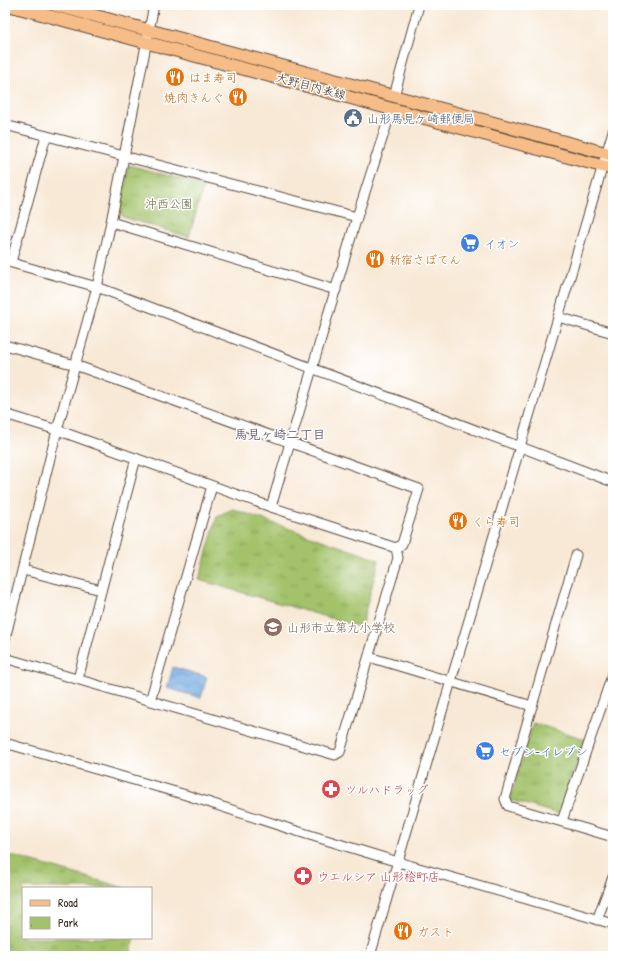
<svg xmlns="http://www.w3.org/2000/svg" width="618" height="961" font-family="'Patrick Hand','Klee One',sans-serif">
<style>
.park{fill:url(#park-tufts);stroke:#6f7644}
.water{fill:url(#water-waves);stroke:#586b81}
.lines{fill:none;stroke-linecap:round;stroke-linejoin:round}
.minor-casing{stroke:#57473a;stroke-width:11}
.major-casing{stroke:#57473a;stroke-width:14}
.minor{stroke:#fff;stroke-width:9}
.major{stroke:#f7bd88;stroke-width:12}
.labels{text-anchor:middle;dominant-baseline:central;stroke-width:3;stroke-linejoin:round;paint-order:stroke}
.food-label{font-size:12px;fill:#c56008;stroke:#fff;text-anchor:start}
.street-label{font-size:12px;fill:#3b2a1e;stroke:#fff}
.service-label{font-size:12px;fill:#4e5e75;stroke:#fff;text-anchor:start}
.park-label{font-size:12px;fill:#5f5f39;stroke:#fff}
.shop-label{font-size:12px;fill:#366cbe;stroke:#fff;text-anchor:start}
.education-label{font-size:12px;fill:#785e54;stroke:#fff;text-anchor:start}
.health-label{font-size:12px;fill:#be3a42;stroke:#fff;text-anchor:start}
.neighbourhood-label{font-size:13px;font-weight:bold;fill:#695b6d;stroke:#fff}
</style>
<defs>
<pattern id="park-tufts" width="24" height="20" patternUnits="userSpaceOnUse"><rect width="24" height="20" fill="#a3c26a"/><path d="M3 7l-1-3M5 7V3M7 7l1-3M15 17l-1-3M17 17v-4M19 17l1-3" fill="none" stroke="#869e57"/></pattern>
<pattern id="water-waves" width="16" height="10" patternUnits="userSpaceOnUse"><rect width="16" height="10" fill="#76ace4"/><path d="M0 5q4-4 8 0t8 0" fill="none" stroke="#628cb8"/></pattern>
</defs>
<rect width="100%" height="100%" fill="#fff"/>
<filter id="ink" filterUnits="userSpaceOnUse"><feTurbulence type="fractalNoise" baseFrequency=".025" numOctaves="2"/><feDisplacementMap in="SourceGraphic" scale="8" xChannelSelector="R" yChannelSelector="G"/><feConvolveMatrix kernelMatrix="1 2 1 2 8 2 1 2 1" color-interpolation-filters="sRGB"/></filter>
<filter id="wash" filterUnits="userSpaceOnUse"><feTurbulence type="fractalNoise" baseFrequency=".012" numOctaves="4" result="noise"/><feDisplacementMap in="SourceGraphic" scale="16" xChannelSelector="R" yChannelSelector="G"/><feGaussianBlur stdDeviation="0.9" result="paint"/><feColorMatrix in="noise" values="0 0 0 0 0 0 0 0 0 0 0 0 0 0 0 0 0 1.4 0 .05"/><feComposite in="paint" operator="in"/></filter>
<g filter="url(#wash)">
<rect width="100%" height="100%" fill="#f8e9d6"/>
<!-- park -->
<g class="park">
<path d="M129 165 204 185 189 237 123 217 120 209Z"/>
<path d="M233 509 379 560 361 627 199 580 217 516Z"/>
<path d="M533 723 585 739 559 814 510 800Z"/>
<path d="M5 854 125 888H23V938H135L130 956H5Z"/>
</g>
<!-- water -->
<path class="water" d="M173 667 207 677 201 698 167 688Z"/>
</g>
<g filter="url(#ink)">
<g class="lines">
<!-- minor casing -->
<g class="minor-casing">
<g id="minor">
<path d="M394 96 419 5"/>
<path d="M5 125 357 217"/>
<path d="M111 222 336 290"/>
<path d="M5 261 97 287 613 482"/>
<path d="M11 262 46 136"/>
<path d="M558 317 613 333"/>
<path d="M5 345 75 365 419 489 402 544 396 548"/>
<path d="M5 414 57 430 271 507 396 548 398 558 340 752 335 755 5 658"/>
<path d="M271 507 357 217 392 108"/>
<path d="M576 555 505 799 508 806 613 837"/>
<path d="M23 570 101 590"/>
<path d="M5 639 57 430 97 287 111 222 154 5"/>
<path d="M369 657 532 706"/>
<path d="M78 679 136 458"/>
<path d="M150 701 212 486"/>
<path d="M5 743 186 795 290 829 398 862 613 924"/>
<path d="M562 821 613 673"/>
<path d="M597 920 613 877"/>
<path d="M370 956 613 131"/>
</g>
</g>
<!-- major casing -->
<g class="major-casing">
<g id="major">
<path d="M8 5 613 169"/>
<path d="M55 5 613 155"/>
</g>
</g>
<!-- minor -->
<use href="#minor" class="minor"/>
<!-- major -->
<use href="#major" class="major"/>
</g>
</g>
<!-- icons -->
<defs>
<g id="restaurant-disc" transform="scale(1)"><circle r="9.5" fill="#e8710a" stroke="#fff"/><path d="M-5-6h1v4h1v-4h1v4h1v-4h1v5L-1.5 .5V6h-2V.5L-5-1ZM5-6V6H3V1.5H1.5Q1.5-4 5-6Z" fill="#fff"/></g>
<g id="civic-disc" transform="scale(1)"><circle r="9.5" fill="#5c6f8a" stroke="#fff"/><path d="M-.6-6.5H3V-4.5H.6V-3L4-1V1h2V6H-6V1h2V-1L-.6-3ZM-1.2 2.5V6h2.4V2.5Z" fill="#fff"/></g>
<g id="supermarket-disc" transform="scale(1)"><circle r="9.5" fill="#3f7fe0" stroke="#fff"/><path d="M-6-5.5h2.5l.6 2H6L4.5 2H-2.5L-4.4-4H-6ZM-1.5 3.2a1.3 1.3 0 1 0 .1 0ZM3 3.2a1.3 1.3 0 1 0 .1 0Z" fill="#fff"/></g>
<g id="school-disc" transform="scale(1)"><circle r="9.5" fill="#8d6e63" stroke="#fff"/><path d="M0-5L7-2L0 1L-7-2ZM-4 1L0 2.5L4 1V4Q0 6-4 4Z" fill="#fff"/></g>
<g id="pharmacy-disc" transform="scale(1)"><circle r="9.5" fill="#e0444e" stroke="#fff"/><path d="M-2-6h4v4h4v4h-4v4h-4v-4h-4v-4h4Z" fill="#fff"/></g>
</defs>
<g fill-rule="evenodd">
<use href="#restaurant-disc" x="175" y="77"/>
<use href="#restaurant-disc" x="238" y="97"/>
<use href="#civic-disc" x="353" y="118"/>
<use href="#supermarket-disc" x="470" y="243"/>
<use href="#restaurant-disc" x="375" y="259"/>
<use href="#restaurant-disc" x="458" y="521"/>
<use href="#school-disc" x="273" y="627"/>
<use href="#supermarket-disc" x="485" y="751"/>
<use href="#pharmacy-disc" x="331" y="789"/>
<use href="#pharmacy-disc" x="303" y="876"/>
<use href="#restaurant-disc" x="403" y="931"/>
</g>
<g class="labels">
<!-- food labels -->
<g class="food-label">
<text x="189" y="77">はま寿司</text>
<text x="224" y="97" text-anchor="end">焼肉きんぐ</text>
<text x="389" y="259">新宿さぼてん</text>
<text x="472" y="521">くら寿司</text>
<text x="417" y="931">ガスト</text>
</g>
<!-- street labels -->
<g class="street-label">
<text transform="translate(311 86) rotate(15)">大野目内表線</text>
</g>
<!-- service labels -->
<g class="service-label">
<text x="367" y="118">山形馬見ケ崎郵便局</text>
</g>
<!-- park labels -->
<g class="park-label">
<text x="169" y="203">沖西公園</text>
</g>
<!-- shop labels -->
<g class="shop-label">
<text x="484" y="243">イオン</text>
<text x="499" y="751">セブン-イレブン</text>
</g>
<!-- education labels -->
<g class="education-label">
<text x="287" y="627">山形市立第九小学校</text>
</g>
<!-- health labels -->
<g class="health-label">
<text x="345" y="789">ツルハドラッグ</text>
<text x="317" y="876">ウエルシア 山形桧町店</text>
</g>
<!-- neighbourhood labels -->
<g class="neighbourhood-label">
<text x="280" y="434">馬見ヶ崎二丁目</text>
</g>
</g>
<!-- margin -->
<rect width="618" height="961" fill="none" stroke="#fff" stroke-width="20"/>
<!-- legend -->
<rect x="22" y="887" width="130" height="52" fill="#ffffff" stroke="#b1aaa5"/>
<rect x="30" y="900" width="20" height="6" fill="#f7bd88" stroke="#b1aaa5"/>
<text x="58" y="907" font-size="12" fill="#3b2a1e">Road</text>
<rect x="30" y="917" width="20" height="12" fill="url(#park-tufts)" stroke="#b1aaa5"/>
<text x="58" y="927" font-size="12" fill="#3b2a1e">Park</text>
</svg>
